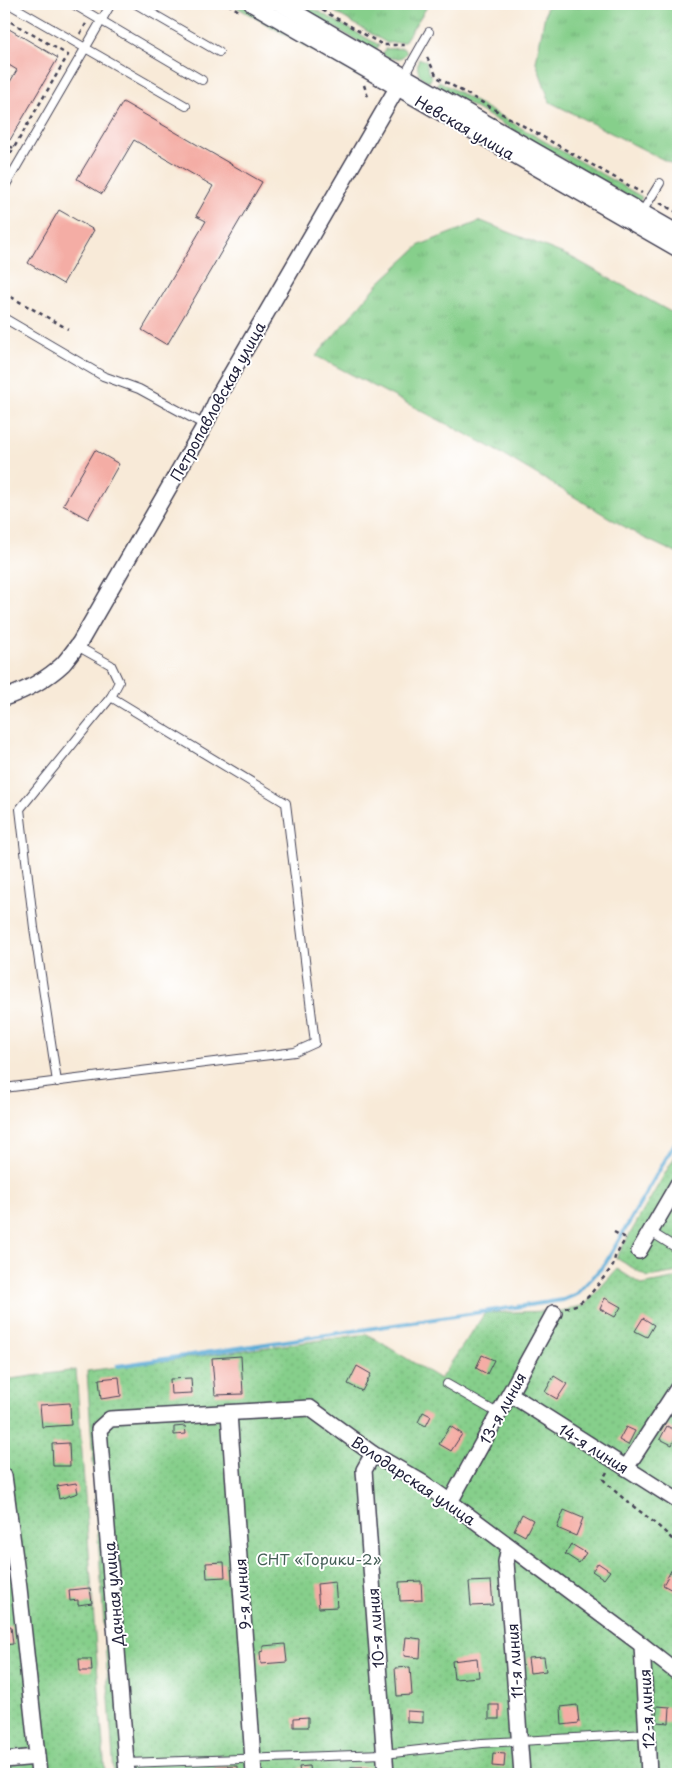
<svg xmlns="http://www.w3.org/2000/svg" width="682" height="1778" font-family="'Playpen Sans',sans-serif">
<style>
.grass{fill:url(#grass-tufts);stroke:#547863}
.garden{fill:url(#garden-dots);stroke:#547863}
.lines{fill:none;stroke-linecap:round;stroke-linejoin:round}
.stream{stroke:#5cabd6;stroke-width:4}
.building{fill:#f4ada5}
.lane-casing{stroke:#424053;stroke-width:10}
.street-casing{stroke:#424053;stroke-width:18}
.path{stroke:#424053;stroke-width:2.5;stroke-dasharray:4 4;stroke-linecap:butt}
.lane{stroke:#fff;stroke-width:8}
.street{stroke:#fff;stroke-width:15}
.labels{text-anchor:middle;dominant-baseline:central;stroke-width:4;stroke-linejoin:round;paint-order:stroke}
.street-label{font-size:15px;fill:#22223b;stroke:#fff}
.park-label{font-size:15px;fill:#455f57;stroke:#fff}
</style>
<defs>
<pattern id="grass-tufts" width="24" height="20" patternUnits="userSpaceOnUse" patternTransform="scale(1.25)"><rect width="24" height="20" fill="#86cf8b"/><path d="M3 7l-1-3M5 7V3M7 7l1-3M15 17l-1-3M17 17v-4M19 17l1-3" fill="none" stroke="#73b179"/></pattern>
<pattern id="garden-dots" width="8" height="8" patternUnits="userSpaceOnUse" patternTransform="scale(1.25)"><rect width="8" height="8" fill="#86cf8b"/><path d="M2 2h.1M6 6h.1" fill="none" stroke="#73b179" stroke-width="1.8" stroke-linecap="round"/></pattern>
</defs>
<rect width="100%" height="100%" fill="#fff"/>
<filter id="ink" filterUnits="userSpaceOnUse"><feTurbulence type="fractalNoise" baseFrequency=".02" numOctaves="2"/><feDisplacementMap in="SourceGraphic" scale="10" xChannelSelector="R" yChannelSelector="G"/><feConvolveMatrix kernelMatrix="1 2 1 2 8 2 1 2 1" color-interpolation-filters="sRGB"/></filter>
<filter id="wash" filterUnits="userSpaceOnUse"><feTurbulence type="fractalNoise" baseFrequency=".0096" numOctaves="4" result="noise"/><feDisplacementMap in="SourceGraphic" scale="20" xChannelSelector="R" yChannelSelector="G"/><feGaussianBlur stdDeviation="1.12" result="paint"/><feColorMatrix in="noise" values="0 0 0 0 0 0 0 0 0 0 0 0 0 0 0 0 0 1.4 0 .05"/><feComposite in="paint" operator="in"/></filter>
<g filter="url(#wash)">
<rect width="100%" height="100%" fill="#f8ead8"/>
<!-- grass -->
<g class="grass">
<path d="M231 4H240L362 74 360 77Z"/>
<path d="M294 4H305L379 45 375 51Z"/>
<path d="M321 4H429L404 42 387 43Z"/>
<path d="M547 4H678V167L550 102 536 62Z"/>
<path d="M403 48 407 52C400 62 392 59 382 55L385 49Z"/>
<path d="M419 58 426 61 428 72 432 77 429 82C419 77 415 69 419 58Z"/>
<path d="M439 81 642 197 640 201H636L439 87 437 85Z"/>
<path d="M481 221 571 257 678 316V554L640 536 489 446 316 356 380 282 420 245Z"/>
</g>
<!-- garden -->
<g class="garden">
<path d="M678 1151V1272L648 1277 616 1258Z"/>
<path d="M617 1269 642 1285 678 1278V1774H114L87 1371 367 1334 440 1379 485 1313 548 1311 554 1313 585 1305Z"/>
<path d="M76 1370 105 1774H4V1380Z"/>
</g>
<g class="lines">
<!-- stream -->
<path class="stream" d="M117 1366 563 1300 577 1294 605 1264 678 1138"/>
</g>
<g id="blocks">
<!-- building -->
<g class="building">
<path d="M4 26 58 58 10 140 4 137V92L17 70 4 62Z"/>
<path d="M123 102 262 182 167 345 142 330 206 221 196 216 213 186 134 140 102 194 77 179Z"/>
<path d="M59 210 94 230 63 284 28 263Z"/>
<path d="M95 450 119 464 88 519 63 505Z"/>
<path d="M605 1298 621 1307 615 1317 600 1309Z"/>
<path d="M643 1318 654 1325 647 1337 635 1331Z"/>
<path d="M482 1355 494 1360 487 1374 476 1368Z"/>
<path d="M241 1356 243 1394 215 1395 212 1358Z"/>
<path d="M357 1366 371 1374 362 1391 348 1384Z"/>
<path d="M554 1376 567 1384 557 1399 545 1392Z"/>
<path d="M119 1377 121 1396 101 1399 99 1379Z"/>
<path d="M191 1378 192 1393 171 1394 170 1379Z"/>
<path d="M70 1403 71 1425 42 1427 40 1405Z"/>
<path d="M423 1412 431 1416 426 1426 418 1422Z"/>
<path d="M185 1426 186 1434 174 1435V1427Z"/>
<path d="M450 1426 462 1434 451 1451 439 1444Z"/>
<path d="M667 1426 678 1432 672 1445 660 1439Z"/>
<path d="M626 1427 635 1431 628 1445 619 1440Z"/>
<path d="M69 1443 70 1466H53L52 1444Z"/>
<path d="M76 1483 78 1493 59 1499 57 1486Z"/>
<path d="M564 1510 583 1518 576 1536 557 1528Z"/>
<path d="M522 1514 533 1520 525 1536 514 1530Z"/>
<path d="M571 1544 586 1553 579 1563 565 1554Z"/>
<path d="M224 1562 225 1577 207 1578 206 1563Z"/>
<path d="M598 1563 610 1571 604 1579 592 1571Z"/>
<path d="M672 1569 678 1573V1589L676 1592 663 1585Z"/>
<path d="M421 1581 422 1600 400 1601 399 1582Z"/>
<path d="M491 1581 493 1605 471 1606 469 1582Z"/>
<path d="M335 1582 337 1607 319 1608 317 1584Z"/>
<path d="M90 1588 92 1603 78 1605V1600L70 1601 69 1590Z"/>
<path d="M11 1626 13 1644 4 1645V1627Z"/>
<path d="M406 1637 421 1639 420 1658 404 1656Z"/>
<path d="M285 1644 287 1662 261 1664 260 1652 263 1651V1646Z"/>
<path d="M544 1657 546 1671 530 1673 528 1658Z"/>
<path d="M477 1658 479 1677 454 1679 452 1661Z"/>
<path d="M79 1659H91L92 1671H80Z"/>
<path d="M410 1667 412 1695 397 1696 395 1668Z"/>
<rect x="489" y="1705" width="10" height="14"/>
<path d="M577 1705 579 1723 562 1725 561 1707Z"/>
<path d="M657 1706 670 1707 669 1723 656 1722Z"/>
<path d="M407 1711 423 1712V1723L407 1722Z"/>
<path d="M308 1717V1727H294V1718Z"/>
<path d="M493 1753 505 1754 504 1767 492 1766Z"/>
<path d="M238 1766V1774H215V1767Z"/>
<path d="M309 1766 310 1774H300L299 1767Z"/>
<rect x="351" y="1767" width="18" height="7"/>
</g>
</g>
</g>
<g filter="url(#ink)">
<use href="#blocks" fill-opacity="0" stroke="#424053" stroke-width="1"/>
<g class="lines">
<!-- lane casing -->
<g class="lane-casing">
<g id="lane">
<path d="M9 4 186 106"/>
<path d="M73 4 202 80"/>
<path d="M136 4 219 52"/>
<path d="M404 76 429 32"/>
<path d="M4 188 111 4"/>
<path d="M642 212 660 183"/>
<path d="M4 318 103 376 139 389 205 425"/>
<path d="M77 646 111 665 119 682 111 697"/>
<path d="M4 1088 295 1052 315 1043 286 803 111 697 20 809 34 928 57 1082"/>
<path d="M651 1232 678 1249"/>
<path d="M447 1384 499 1414"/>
<path d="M126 1763 384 1754 482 1743 647 1734"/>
</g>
</g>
<!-- street casing -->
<g class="street-casing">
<g id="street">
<path d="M252 4 678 249"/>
<path d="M281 4 404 76 678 233"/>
<path d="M4 698C24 691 47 679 63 664 69 657 75 649 80 642L205 425 220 393 404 76"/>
<path d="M639 1251 678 1184"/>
<path d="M510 1394 678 1501"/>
<path d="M229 1413 254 1774"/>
<path d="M373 1454 364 1470 386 1774"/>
<path d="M626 1468 678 1388"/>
<path d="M4 1476 19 1588 39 1774"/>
<path d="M450 1502 554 1313"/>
<path d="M509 1547 506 1562 522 1774"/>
<path d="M642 1645 649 1774"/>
<path d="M4 1760 37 1757"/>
<path d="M127 1774 99 1429 110 1419 310 1408 373 1454 423 1483 450 1502 642 1645 678 1673"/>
</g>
</g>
<!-- path -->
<g class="path">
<path d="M228 4 239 11"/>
<path d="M322 10 383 45H406"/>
<path d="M4 18 68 55 4 165"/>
<path d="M80 34 86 24"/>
<path d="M427 57 437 77 642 193"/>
<path d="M4 68 11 72"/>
<path d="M364 85 369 100"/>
<path d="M4 142 13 148"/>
<path d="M660 203 678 213"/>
<path d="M4 293 68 329"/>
<path d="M614 1232 626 1238"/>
<path d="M565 1308 576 1305 588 1297 613 1266 615 1257 626 1238"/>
<path d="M607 1472 603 1479C625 1504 657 1520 678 1546"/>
</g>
<!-- lane -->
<use href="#lane" class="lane"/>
<!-- street -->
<use href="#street" class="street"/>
</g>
</g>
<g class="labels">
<!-- street labels -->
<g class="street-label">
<text transform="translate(465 127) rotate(30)">Невская улица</text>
<text transform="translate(217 401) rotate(-61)">Петропавловская улица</text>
<text transform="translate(502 1408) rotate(-61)">13-я линия</text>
<text transform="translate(594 1448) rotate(32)">14-я линия</text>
<text transform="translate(414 1480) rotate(34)">Володарская улица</text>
<text transform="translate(113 1594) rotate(-95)">Дачная улица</text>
<text transform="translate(242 1594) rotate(-94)">9-я линия</text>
<text transform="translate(375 1628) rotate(-94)">10-я линия</text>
<text transform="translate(514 1661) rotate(-94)">11-я линия</text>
<text transform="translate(646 1709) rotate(-93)">12-я линия</text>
</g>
<!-- park labels -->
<g class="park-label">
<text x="319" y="1558">СНТ «Торики-2»</text>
</g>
</g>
<!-- margin -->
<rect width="682" height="1778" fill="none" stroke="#fff" stroke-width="20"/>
</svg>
